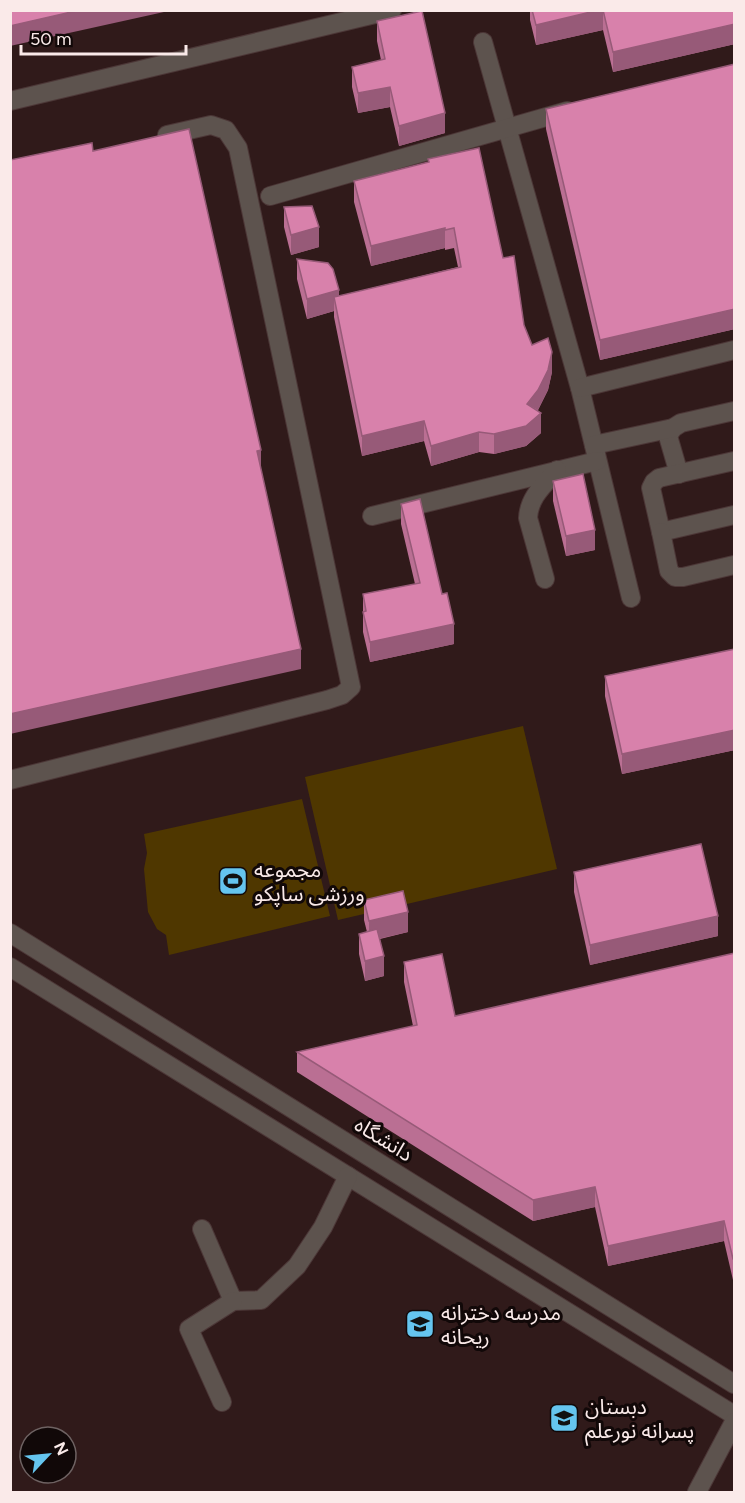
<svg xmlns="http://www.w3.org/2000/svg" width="745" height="1503" font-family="Figtree,'Noto Sans Arabic',sans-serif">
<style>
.park{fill:#4f3700}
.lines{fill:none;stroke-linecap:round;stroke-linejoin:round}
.minor-casing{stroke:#4c3737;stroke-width:20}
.minor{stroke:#5d534e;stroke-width:18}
.wall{fill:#ba6f93}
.shaded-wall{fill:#975a78}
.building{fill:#d881ab;stroke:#975a78;stroke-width:1.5}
.labels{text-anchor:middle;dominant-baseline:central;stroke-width:6;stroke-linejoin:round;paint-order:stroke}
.poi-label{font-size:21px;fill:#faeae9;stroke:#110808;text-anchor:start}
.street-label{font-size:21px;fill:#faeae9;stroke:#110808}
</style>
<rect width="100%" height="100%" fill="#301a1a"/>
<!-- park -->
<g class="park">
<path d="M523 726 557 869 338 920 305 777Z"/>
<path d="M302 799 330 916 169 955 166 935 157 929 148 912 144 869 147 853 144 834Z"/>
</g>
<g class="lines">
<!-- minor casing -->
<g class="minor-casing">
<g id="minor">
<path d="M483 42 580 388 631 598"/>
<path d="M10 101 392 10"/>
<path d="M270 196 567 111"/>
<path d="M580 388 734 350"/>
<path d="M673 428 668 436 679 474"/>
<path d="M594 445 673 428 681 423 734 411"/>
<path d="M734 461 659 478 654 482 651 488 661 532 734 515"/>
<path d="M372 516 597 461"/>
<path d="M661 532 669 571 675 577H683L734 565"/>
<path d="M545 579 528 518C529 497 544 485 557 470"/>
<path d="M10 780 327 700 342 695 351 687 238 148 226 130 211 125 167 135"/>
<path d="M10 933 734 1384"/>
<path d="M10 967 734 1415"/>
<path d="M202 1229 233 1301 261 1300 297 1266 323 1227 348 1176"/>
<path d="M222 1402 189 1329 233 1301"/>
<path d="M697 1492 734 1422"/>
</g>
</g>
<!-- minor -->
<use href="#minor" class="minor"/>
</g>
<!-- wall -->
<g class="wall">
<path d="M530 10H735V44L613 72 603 30 536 45 530 20Z"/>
<path d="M377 21 445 133 399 146 390 107 358 113 352 87V67L381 60 377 41Z"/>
<path d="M735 64V329L600 360 546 129V109Z"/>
<path d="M428 159 503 258 524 325 532 345 552 372 548 390 538 410 541 433 526 446 494 454 479 452 431 466 424 441 362 456 334 317V311L307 319 297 279V259L339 296 458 267 454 248 445 250V248L371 266 354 202V181L428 162Z"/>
<path d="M284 207 319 247 291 255 284 227Z"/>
<path d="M553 481 595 550 566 556 553 501Z"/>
<path d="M401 504 454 644 370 662 363 632V594L415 584 401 524Z"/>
<path d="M735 649V750L622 774 605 696V676Z"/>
<path d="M574 872 718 936 590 965 574 892Z"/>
<path d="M364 900 408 932 380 939 384 976 365 981 359 954V934L367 932 364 920Z"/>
<path d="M735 953 733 1280 724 1241 608 1266 595 1207 533 1221 297 1072V1052L413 1026 404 982V962L455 1016Z"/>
</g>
<!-- shaded-wall -->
<g class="shaded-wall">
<path d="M80 10H173L10 46V26Z"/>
<path d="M599 10H603V30L536 45V25Z"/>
<path d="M735 24V44L613 72V52Z"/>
<path d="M390 87V107L358 113V93Z"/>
<path d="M445 113V133L399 146V126Z"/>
<path d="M319 227V247L291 255V235Z"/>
<path d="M445 228V248L371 266V246Z"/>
<path d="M339 290V310L334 297V311L307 319V299Z"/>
<path d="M735 309V329L600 360V340Z"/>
<path d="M552 352V372L548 390 538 410 527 404Z"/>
<path d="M541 413V433L526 446 494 454V434Z"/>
<path d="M424 421V441L362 456V436Z"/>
<path d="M479 432V452L431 466V446Z"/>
<path d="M261 450V470L257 451Z"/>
<path d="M595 530V550L566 556V536Z"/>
<path d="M454 624V644L370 662V642Z"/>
<path d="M301 649V669L10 734V714Z"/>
<path d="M735 730V750L622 774V754Z"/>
<path d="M408 912V932L369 941V921Z"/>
<path d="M718 916V936L590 965V945Z"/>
<path d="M384 956V976L365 981V961Z"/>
<path d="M595 1187V1207L533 1221V1200Z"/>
<path d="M724 1221V1241L608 1266V1246Z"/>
<path d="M733 1259H735V1279L733 1280Z"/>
</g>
<!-- building -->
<g class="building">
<path d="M10 10H80L10 26Z"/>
<path d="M532 10H599L536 25Z"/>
<path d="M603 10H735V24L613 52Z"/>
<path d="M422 11 445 113 399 126 390 87 358 93 352 67 385 59 377 21Z"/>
<path d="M735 64V309L600 340 546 109Z"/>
<path d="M189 129 261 450 257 451 301 649 10 714V160L92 143 93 151Z"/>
<path d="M479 148 503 258 514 256 524 325 532 345 548 338 552 352 548 370 538 390 527 404 541 413 526 426 494 434 479 432 431 446 424 421 362 436 334 297 461 267 454 228 445 230V228L371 246 354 181 429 162 428 159Z"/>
<path d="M312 206 319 227 291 235 284 207Z"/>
<path d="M297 259 328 263 333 269 339 290 307 299Z"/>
<path d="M583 474 595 530 566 536 553 481Z"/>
<path d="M420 499 442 594 447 593 454 624 370 642 363 612 366 611 363 594 420 583 401 504Z"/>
<path d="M735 649V730L622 754 605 676Z"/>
<path d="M701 844 718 916 590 945 574 872Z"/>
<path d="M403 891 408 912 369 921 364 900Z"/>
<path d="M377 929 384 956 365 961 359 934Z"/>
<path d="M735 953V1259H733L724 1221 608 1246 595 1187 533 1200 297 1052 417 1025 404 962 442 954 455 1016Z"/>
</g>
<!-- icons -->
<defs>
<g id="stadium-square" transform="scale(1.5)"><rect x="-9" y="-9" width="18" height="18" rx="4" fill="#65c5ef" stroke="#110808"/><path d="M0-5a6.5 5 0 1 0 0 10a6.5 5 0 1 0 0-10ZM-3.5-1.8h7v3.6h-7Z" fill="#111"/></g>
<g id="school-square" transform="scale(1.5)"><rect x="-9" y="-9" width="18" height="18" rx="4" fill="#65c5ef" stroke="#110808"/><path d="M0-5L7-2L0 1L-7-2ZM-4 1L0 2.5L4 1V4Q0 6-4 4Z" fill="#111"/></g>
</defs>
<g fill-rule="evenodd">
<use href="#stadium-square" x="233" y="881"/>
<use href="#school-square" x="420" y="1324"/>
<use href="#school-square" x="564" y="1418"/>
</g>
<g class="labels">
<!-- poi labels -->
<g class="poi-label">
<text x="254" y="869">مجموعه<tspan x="254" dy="24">ورزشی ساپکو</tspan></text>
<text x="441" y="1312">مدرسه دخترانه<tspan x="441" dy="24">ریحانه</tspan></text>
<text x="585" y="1406">دبستان<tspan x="585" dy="24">پسرانه نورعلم</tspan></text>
</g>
<!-- street labels -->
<g class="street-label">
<text transform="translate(384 1139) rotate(32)">دانشگاه</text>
</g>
</g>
<!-- border -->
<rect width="745" height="1503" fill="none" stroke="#faeae9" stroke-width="24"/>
<!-- north arrow -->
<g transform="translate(48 1455) rotate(64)"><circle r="28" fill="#110808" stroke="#6e6262" stroke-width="1.5"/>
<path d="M0-4.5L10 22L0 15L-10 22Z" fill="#65c5ef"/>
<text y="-9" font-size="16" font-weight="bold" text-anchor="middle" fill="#faeae9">N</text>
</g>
<!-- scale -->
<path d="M21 45v9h165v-9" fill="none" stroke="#faeae9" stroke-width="3"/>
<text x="30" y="45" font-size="18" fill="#faeae9" stroke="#110808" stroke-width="4.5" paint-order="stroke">50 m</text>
</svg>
